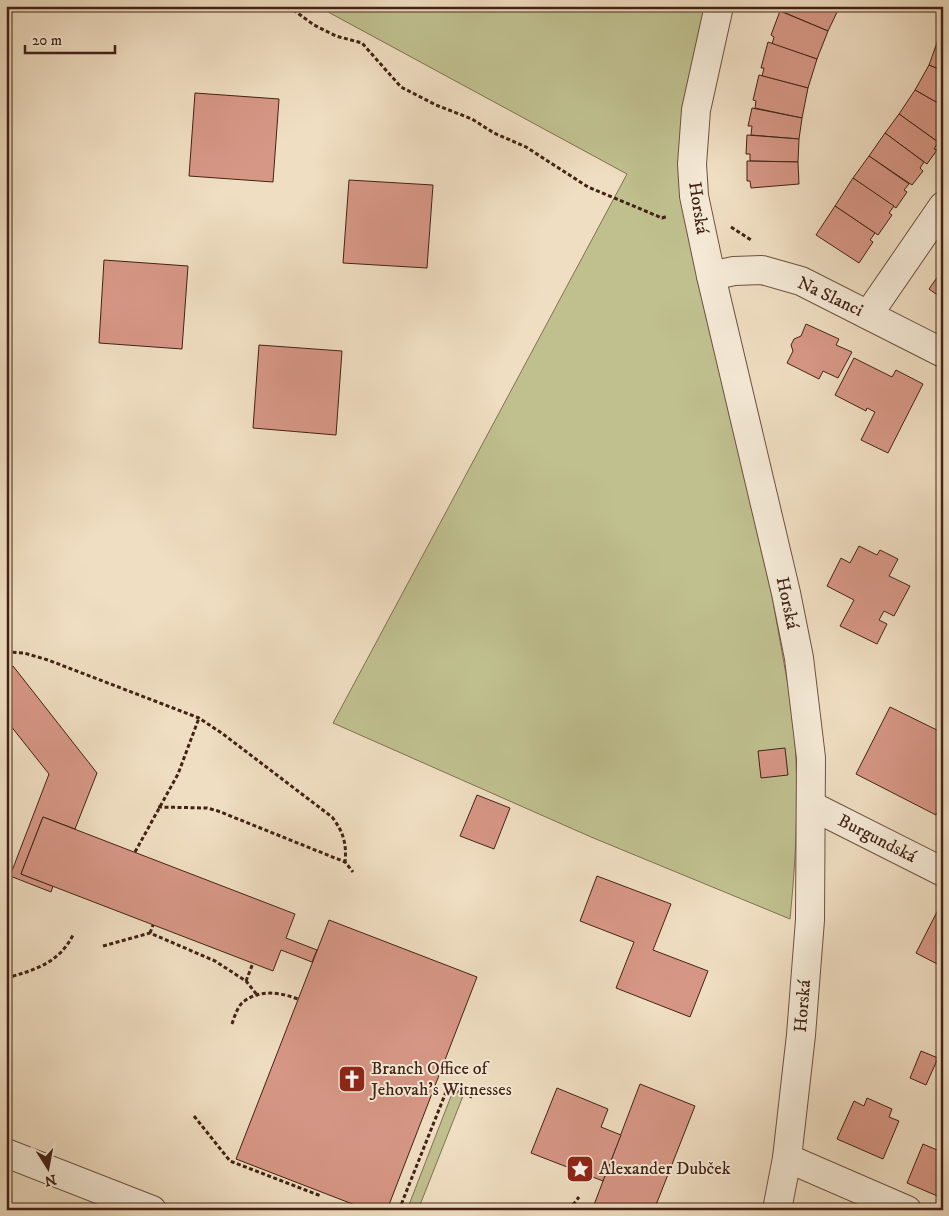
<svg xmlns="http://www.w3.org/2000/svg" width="949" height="1216" font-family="'IM FELL DW Pica',serif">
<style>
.green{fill:#c0c08f;stroke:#817152}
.building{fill:#d79786;stroke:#422214}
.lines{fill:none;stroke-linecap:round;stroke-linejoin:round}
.street-casing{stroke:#6e5140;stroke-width:30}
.path{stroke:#422214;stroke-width:3;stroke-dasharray:4 2.5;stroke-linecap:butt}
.street{stroke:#f5ead7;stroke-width:28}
.labels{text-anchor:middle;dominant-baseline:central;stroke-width:4;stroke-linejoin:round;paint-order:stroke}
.street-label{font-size:18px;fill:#422214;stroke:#f5ead7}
.poi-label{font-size:18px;fill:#422214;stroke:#f5ead7;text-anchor:start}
</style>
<rect width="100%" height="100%" fill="#f0dec2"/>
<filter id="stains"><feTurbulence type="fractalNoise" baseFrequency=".004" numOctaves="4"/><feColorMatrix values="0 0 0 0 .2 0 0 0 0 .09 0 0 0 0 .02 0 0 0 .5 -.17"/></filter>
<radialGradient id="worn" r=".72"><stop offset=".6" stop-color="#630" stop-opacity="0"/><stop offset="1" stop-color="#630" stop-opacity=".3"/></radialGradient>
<!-- green -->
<g class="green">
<path d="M317 6H708L685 109 792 708C800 781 797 847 790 919L591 837 333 723 627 174Z"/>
<path d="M453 1091 463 1096 418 1210H407Z"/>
</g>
<!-- building -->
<g class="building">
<path d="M786 6H840L828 31 783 12Z"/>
<path d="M780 11 828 31 817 59 772 44 774 37 771 35Z"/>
<path d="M939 37 943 38V71L929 65Z"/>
<path d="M768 42 817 59 808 88 762 76 764 68H761Z"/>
<path d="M929 65 943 71V106L915 90Z"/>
<path d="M759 75 808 88 802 118 755 108 756 101 753 100Z"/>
<path d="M915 90 943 106 941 144 899 114Z"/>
<path d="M195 93 279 99 273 182 189 176Z"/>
<path d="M752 108 802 118 799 139 751 135 752 126H748Z"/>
<path d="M899 114 938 142 934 149 937 150 927 164 885 133Z"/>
<path d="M885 133 924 162 920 168 923 171 912 185 869 156Z"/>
<path d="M747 135 799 139 798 162 750 161V154H746Z"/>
<path d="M869 156 909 184 904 190 907 192 896 208 853 178Z"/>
<path d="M747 161 798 162 799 184 751 188 750 181H747Z"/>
<path d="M853 178 894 206 889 213 892 215 878 235 835 206Z"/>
<path d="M349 180 433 185 427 268 343 263Z"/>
<path d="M835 206 875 233 870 240 873 242 859 263 816 235Z"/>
<path d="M104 260 188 266 182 349 99 343Z"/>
<path d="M943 269V299L929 289Z"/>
<path d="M806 324 839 339 836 345 852 352 838 378 823 371 819 379 787 363 793 351 791 345 794 339 801 336Z"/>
<path d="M259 345 342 351 336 435 253 428Z"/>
<path d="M854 358 892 377 896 370 923 384 888 453 861 440 875 412 867 408 866 411 835 395Z"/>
<path d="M859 546 877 555 880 550 898 559 889 576 910 586 894 616 884 611 879 620 887 624 877 644 840 626 854 600 827 586 841 558 850 563Z"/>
<path d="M13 666 97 773 75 829 43 817 21 874 53 886 51 892 10 876 49 774 6 720V671Z"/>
<path d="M890 707 943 733V802L936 815 856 774Z"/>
<path d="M785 748 788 775 761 778 758 751Z"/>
<path d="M477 795 510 808 494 849 460 836Z"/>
<path d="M43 817 295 914 286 938 317 950 312 962 281 950 273 971 21 874Z"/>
<path d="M597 876 671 904 653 950 708 971 690 1017 616 988 634 942 580 921Z"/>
<path d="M941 904 943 905V967L916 953Z"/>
<path d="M329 920 477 977 387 1210H368L236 1159Z"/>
<path d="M921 1051 938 1058 926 1085 910 1078Z"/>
<path d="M640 1084 695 1106 654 1210H592Z"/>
<path d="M557 1088 608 1109 601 1127 621 1135 603 1181 531 1153Z"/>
<path d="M867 1098 892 1109 889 1117 899 1121 883 1159 837 1139 854 1101 864 1106Z"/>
<path d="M943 1137V1196L942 1198 907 1183 923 1144 937 1150Z"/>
</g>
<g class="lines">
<!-- street casing -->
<g class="street-casing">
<g id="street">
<path d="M719 6 696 110 692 164 694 196 711 276 786 593 799 658 811 758 810 920 801 1035 787 1158 777 1210"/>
<path d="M711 276 734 271 762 270 801 281 943 353"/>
<path d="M868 315 943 206"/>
<path d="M812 806 943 872"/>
<path d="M6 1153 152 1210"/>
<path d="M787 1158 907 1210"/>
</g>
</g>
<!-- path -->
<g class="path">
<path d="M288 6 314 25 336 36 362 43 401 87 436 105 472 119 494 133 526 147 588 187 662 218 668 216"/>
<path d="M731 227 751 240"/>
<path d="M6 652 24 653 48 660 199 718 223 734 332 817C343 831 347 844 345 862"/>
<path d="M158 807 207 808 218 811 345 862 353 872"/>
<path d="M135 852 178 774 199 718"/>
<path d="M150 933 153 925"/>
<path d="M103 946 150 933 215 961 246 981 258 996"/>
<path d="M6 978C35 970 59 963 73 935"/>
<path d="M246 981 253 963"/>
<path d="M232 1024C234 1018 237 1008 242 1003 258 989 280 992 298 999"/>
<path d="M194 1116 230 1161 321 1196"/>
<path d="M399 1210 448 1087 472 1097"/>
<path d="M569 1210 579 1197"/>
</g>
<!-- street -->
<use href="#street" class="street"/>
</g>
<!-- icons -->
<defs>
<g id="church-square" transform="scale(1.4375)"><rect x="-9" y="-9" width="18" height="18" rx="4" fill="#8f2418" stroke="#f5ead7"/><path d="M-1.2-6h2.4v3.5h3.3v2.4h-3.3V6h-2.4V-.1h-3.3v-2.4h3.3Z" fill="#fff"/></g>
<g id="sight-square" transform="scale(1.4375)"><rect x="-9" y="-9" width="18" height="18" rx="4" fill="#8f2418" stroke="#f5ead7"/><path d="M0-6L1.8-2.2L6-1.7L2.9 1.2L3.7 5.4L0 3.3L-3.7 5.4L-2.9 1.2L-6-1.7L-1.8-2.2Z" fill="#fff"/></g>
</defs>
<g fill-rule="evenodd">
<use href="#church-square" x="352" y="1079"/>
<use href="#sight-square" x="580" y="1169"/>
</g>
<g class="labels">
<!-- street labels -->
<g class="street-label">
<text transform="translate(698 208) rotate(81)">Horská</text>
<text transform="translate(830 297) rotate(25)">Na Slanci</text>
<text transform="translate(787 603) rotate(78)">Horská</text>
<text transform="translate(877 839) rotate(27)">Burgundská</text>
<text transform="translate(803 1006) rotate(-85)">Horská</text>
</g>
<!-- poi labels -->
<g class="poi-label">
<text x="371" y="1069">Branch Office of<tspan x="371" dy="21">Jehovah's Witnesses</tspan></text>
<text x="599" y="1169">Alexander Dubček</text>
</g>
</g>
<!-- margin -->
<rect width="949" height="1216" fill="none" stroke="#f0dec2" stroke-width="25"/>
<rect x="8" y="8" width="934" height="1201" fill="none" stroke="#422214" stroke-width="2.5"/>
<rect x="12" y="12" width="924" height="1191" fill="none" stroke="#422214"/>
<!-- north arrow -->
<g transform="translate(48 1168) rotate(169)" stroke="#f5ead7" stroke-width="4" paint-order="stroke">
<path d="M0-4L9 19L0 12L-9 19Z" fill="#422214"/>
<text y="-8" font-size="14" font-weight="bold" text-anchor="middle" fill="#422214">N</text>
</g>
<!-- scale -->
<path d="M25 45v8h90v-8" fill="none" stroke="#422214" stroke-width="2.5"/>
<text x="32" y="45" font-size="15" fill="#422214" stroke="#f5ead7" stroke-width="4" paint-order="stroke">20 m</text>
<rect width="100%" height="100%" filter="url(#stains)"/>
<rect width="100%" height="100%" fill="url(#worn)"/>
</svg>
